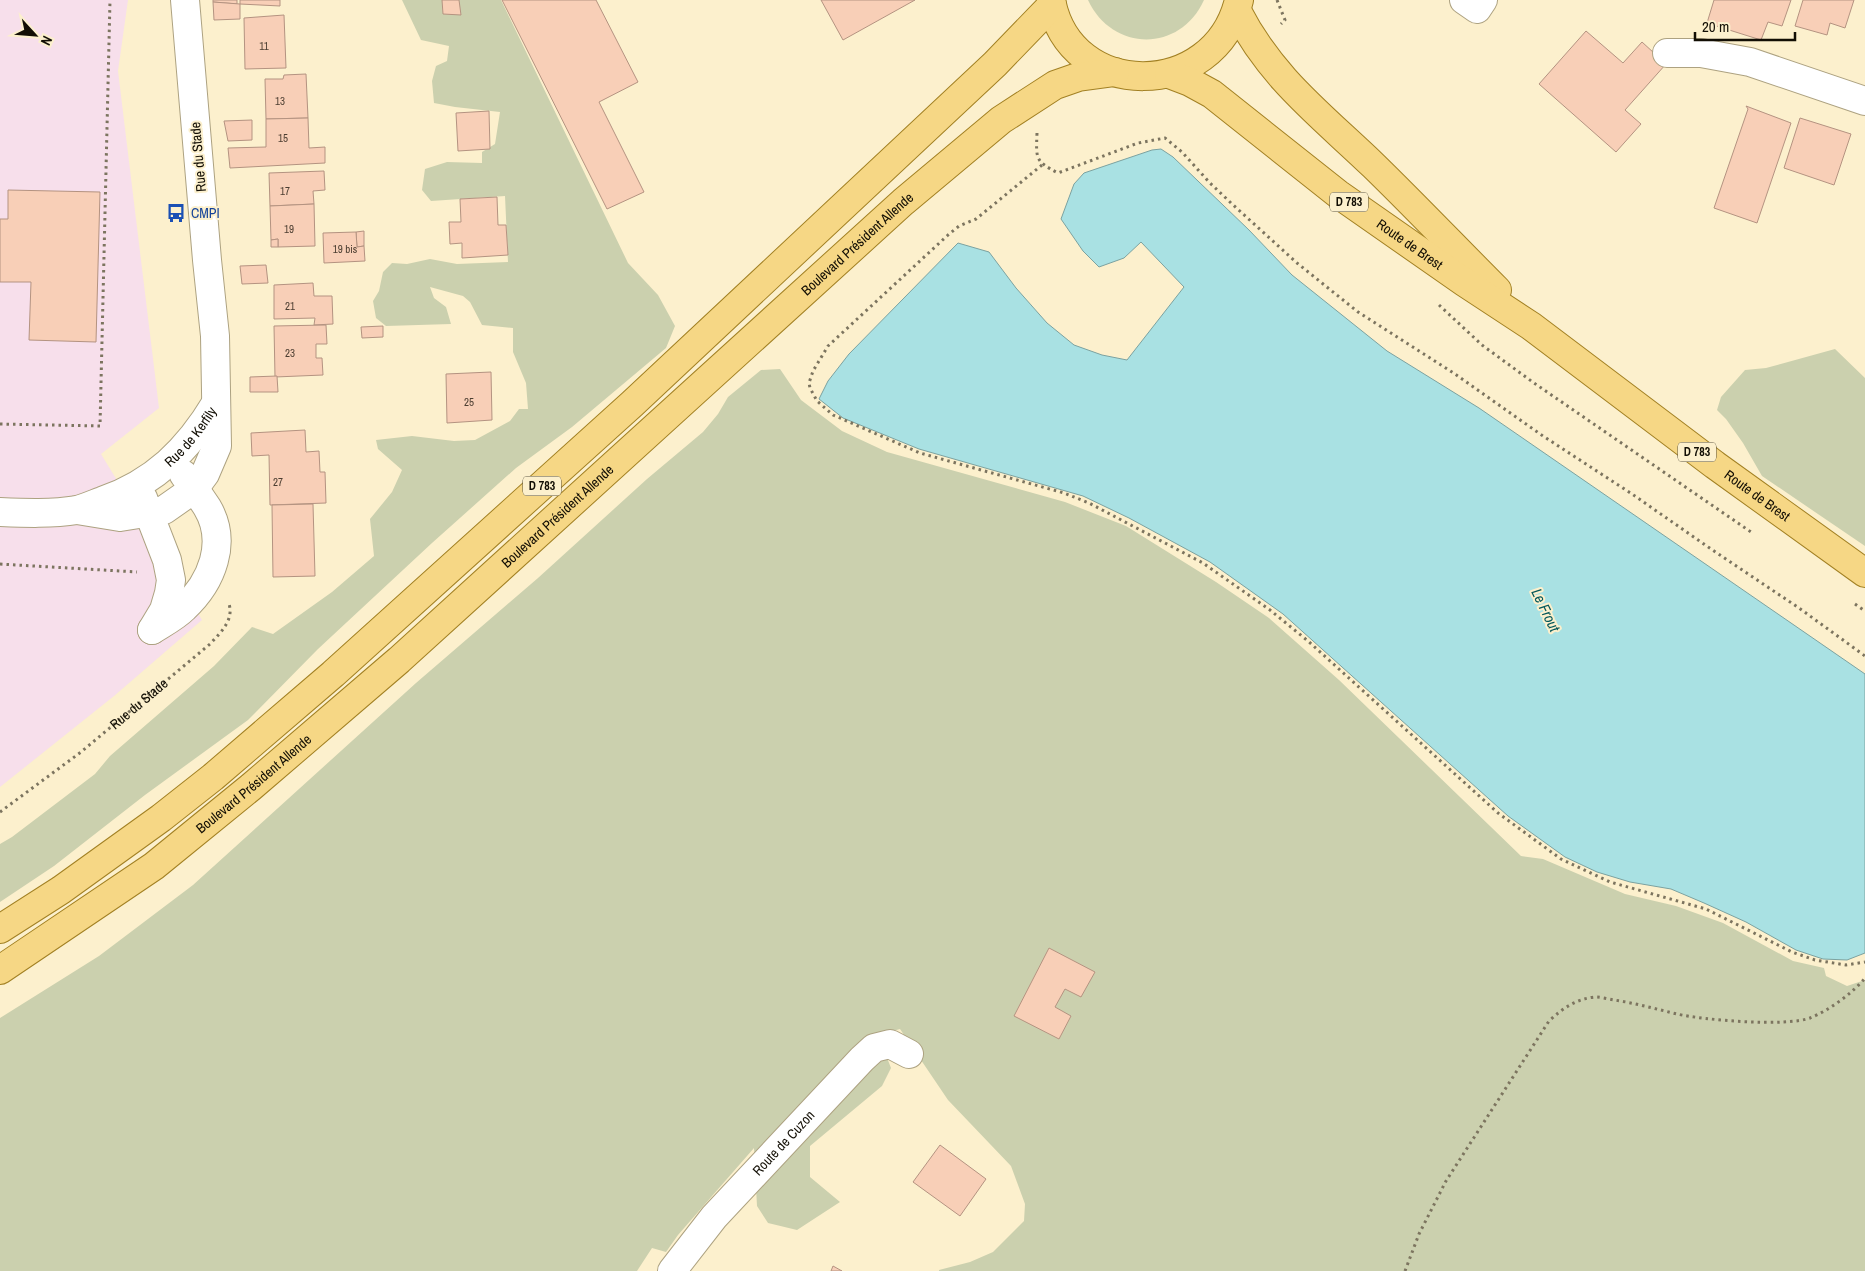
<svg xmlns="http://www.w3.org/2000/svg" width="1865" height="1271" font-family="'Archivo Narrow',sans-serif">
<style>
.medical{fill:#f7dfeb}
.green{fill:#cbd0ae}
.water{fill:#a9e1e3;stroke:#7ca2a0}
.building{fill:#f8cfb7;stroke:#b49381}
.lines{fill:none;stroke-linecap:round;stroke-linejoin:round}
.minor-casing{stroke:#ada281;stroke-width:30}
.major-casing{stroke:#a28023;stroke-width:30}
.path{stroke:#7c745f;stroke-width:3;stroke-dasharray:2.5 4;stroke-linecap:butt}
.minor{stroke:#fff;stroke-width:28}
.major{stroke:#f6d785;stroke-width:28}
.labels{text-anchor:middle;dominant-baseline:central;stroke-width:4;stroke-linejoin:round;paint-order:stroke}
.number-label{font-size:11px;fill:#4c3e31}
.shield{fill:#fcf0cd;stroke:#585240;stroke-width:1}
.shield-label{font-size:12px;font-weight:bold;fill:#120e04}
.street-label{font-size:14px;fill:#120e04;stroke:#fcf0cd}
.transit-label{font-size:14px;fill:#164399;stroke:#fcf0cd;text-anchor:start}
.water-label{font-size:15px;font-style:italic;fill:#05585a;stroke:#fcf0cd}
</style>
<rect width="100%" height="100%" fill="#fcf0cd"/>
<!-- medical -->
<path class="medical" d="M0 0H128L118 71 159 408 101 454 202 620 114 696 0 787Z"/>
<!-- green -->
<g class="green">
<path d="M402 0H501L628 263 658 295 675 326 666 348 572 427 516 468 432 543 318 649 248 720 145 795 54 866 0 902V844L12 837 95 774 110 756 214 666 252 627 273 634 332 592 374 556 370 519 392 492 402 470 378 449 376 440 412 436 454 441 475 440 510 421 519 409H528L526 383 513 352V328L482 325 470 302 463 296 430 287 434 298 446 307 451 324 386 326 376 318 373 301 379 291 383 272 392 263 407 264 430 259 457 264 508 262 505 196 431 201 422 190 425 169 447 162 482 163V152L495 144 500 112 455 107 434 103 432 81 436 66 447 61 449 46 421 40Z"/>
<path d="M1088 0H1204C1180 53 1112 52 1088 0Z"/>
<path d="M1835 349 1865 378V546L1762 476 1743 443 1726 419 1717 410 1721 397 1745 370 1766 368Z"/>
<path d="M780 369 801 400 842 431 887 452 1065 502 1126 526 1216 582 1269 618 1339 680 1521 856 1543 859 1625 894 1676 906 1723 923 1793 961 1824 968 1826 976 1847 986 1865 980V1271H939V1270L970 1262 993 1252 1024 1221 1025 1204 1011 1166 948 1100 900 1029 878 1035 891 1068 882 1086 810 1146V1177L840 1202 797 1230 768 1223 757 1206 754 1148 678 1235 666 1252 652 1248 637 1271H0V1018L99 956 193 885 416 683 538 578 647 479 703 432 718 414 728 397 761 370Z"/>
</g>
<!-- water -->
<path class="water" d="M1161 149 1173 157 1249 230 1292 275 1387 351 1479 408 1865 674V953L1847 960 1823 959 1796 950 1746 922 1704 903 1671 889 1630 882 1597 872 1565 857 1508 816 1283 614 1210 562 1129 518 1083 496 919 449 843 418 819 399 828 381 849 354 958 243 989 252 1016 288 1047 323 1074 345 1102 355 1127 360 1184 287 1141 242 1124 258 1099 267 1083 251 1061 219 1074 184 1084 173 1152 150Z"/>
<!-- building -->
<g class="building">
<path d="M213 0H237V4L213 2Z"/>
<path d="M240 0H280V6L240 4Z"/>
<path d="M442 0H459L461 15 443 14Z"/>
<path d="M502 0H596L638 82 599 102 644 192 607 209Z"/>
<path d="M821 0H915L843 40Z"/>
<path d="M1714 0H1791L1782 26 1768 22 1761 40 1707 23Z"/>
<path d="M1803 0H1854L1845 28 1830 23 1827 35 1795 26Z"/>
<path d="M213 2 240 4V19L214 20Z"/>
<path d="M284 15 286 68 245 69 244 18Z"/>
<path d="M1586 31 1623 63 1642 42 1666 64 1625 110 1641 124 1616 152 1539 84Z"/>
<path d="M306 74 308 118 266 119 265 79H283L284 75Z"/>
<path d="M1746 106 1791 123 1757 223 1714 208 1748 109Z"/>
<path d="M489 111 490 149 458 151 456 113Z"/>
<path d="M308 118 309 148 325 147V163L230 168 228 148 266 147V119Z"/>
<path d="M1800 118 1851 134 1834 185 1784 168Z"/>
<path d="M252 120V140L228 141 224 121Z"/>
<path d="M324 171 325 190 313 191 314 204 270 206 269 173Z"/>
<path d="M8 190 100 192 96 342 29 340 31 282H0V219H8Z"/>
<path d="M497 197 498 225H506L508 255 462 258V243L450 244 449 222H461L460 199Z"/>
<path d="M314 204 315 246 278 247V239L271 240 270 206Z"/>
<path d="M364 231V246L357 247 356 232Z"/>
<path d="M356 232 357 247 364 246 365 261 324 263 323 233Z"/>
<path d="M278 239V247H271V240Z"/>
<path d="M266 265 268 283 242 284 240 266Z"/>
<path d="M313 283 314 296H332L333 324 314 325 315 318 274 319V285Z"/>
<path d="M326 325 327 344H316V358H322L323 375 275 377 274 326Z"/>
<path d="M383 326V337L362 338 361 327Z"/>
<path d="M491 372 492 420 447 423 446 374Z"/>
<path d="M277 376 278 392H250V377Z"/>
<path d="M305 430 306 452 319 451 320 472H325L326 503 270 505 269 455 252 456 251 433Z"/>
<path d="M313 504 315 576 273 577 272 505Z"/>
<path d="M1049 948 1095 972 1081 997 1065 989 1055 1007 1071 1016 1059 1039 1014 1016Z"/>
<path d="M940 1145 986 1179 960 1216 913 1182Z"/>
<path d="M833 1266 842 1271H831Z"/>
</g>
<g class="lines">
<!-- minor casing -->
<g class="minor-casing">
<g id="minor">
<path d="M1464 0 1477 9 1483 0"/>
<path d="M1667 53H1701L1750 62 1865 101"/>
<path d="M143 498 167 560 171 580 169 593 164 610 152 630"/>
<path d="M77 510 120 517 164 510 194 489 205 474 217 446 215 336 207 260 185 0"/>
<path id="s2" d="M0 512C25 513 52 514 77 510 85 508 94 504 102 501 154 483 188 450 216 403"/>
<path d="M152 630C163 623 175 617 184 608 212 582 228 542 207 507 200 496 192 485 184 475"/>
<path id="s3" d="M672 1271 714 1217 862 1059 874 1048 890 1044 909 1054"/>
</g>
</g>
<!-- major casing -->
<g class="major-casing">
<g id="major">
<path d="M1051 0C1070 102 1215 101 1239 0"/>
<path d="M1237 11C1271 78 1321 115 1374 166 1416 207 1456 249 1497 290"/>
<path id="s4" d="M1169 74 1190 82 1212 94 1338 194 1464 282 1531 326 1715 465 1865 573"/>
<path d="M0 929 61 890 161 818 213 777 333 674 632 404 995 64 1052 5"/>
<path id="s5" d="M0 970 154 866 251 787 399 660 903 202 1001 120 1055 85 1078 77 1115 72"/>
</g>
</g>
<!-- path -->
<g class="path">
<path d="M1277 0 1285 20 1281 24"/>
<path d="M1037 133C1036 159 1035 161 1058 173L1138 143 1165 138 1182 152 1209 182 1231 203 1297 263 1358 312 1455 374 1543 436 1632 494 1711 549 1799 608 1865 656"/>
<path d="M1042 165 976 219 959 226 948 235 828 346 813 371 809 383 810 388 817 401 833 415 920 453 1064 493 1089 503 1203 563 1270 610 1308 641 1498 813 1561 859 1610 882 1706 909 1792 952 1815 960 1846 965 1865 962"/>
<path d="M1439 305 1482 345 1534 383 1751 532"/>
<path d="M0 424 100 426 110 0"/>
<path d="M0 564 137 572"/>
<path d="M1855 604 1865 611"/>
<path id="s1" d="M0 812 81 752 210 644C221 632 234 620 229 604"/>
<path d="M1405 1271 1419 1234 1446 1181 1549 1021C1563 1008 1576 999 1595 997 1601 997 1608 999 1614 1000 1635 1003 1656 1009 1677 1014 1703 1020 1786 1027 1810 1018 1828 1011 1853 993 1865 978"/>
</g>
<!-- minor -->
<use href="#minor" class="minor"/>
<!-- major -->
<use href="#major" class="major"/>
</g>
<!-- icons -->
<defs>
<g id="bus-bare" transform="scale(1.5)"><path d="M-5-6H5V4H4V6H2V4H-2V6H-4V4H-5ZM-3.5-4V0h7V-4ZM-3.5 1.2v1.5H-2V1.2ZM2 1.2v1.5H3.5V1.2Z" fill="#1a4fb4" stroke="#fcf0cd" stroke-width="2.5" paint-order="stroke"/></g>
</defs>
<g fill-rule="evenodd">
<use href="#bus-bare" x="176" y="213"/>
</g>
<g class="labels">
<!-- number labels -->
<g class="number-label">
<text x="264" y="46">11</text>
<text x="280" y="101">13</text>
<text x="283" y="138">15</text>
<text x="285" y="191">17</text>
<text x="289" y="229">19</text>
<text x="345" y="249">19 bis</text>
<text x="290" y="306">21</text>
<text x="290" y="353">23</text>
<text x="469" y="402">25</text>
<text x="278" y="482">27</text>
</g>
<!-- shield labels -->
<g class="shield">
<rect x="1330" y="192.5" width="38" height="19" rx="4"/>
<rect x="1678" y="442.5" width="38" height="19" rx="4"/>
<rect x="523" y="476.5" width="38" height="19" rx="4"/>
</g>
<g class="shield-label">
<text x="1349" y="202">D 783</text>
<text x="1697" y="452">D 783</text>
<text x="542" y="486">D 783</text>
</g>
<!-- street labels -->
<g class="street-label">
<text transform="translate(198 157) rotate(-95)">Rue du Stade</text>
<text stroke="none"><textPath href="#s5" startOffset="1125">Boulevard Président Allende</textPath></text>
<text stroke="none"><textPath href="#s4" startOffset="296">Route de Brest</textPath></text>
<text stroke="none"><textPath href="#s2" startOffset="215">Rue de Kerfily</textPath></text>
<text stroke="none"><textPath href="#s4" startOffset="725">Route de Brest</textPath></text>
<text stroke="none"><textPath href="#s5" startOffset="720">Boulevard Président Allende</textPath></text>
<text stroke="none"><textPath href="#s1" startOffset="176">Rue du Stade</textPath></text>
<text stroke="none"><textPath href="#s5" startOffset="315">Boulevard Président Allende</textPath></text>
<text stroke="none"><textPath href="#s3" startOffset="170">Route de Cuzon</textPath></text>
</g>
<!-- transit labels -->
<g class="transit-label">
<text x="191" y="213">CMPI</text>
</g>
<!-- water labels -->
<g class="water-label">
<text transform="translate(1546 610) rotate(64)">Le Frout</text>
</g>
</g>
<!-- north arrow -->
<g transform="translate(35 35) rotate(116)" stroke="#fcf0cd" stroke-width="4" paint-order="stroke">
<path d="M0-4L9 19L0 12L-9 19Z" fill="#120e04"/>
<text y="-8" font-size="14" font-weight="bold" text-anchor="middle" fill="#120e04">N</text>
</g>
<!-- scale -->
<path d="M1695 32v8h100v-8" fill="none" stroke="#120e04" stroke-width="2.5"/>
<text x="1702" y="32" font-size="15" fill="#120e04" stroke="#fcf0cd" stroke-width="4" paint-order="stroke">20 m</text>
</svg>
